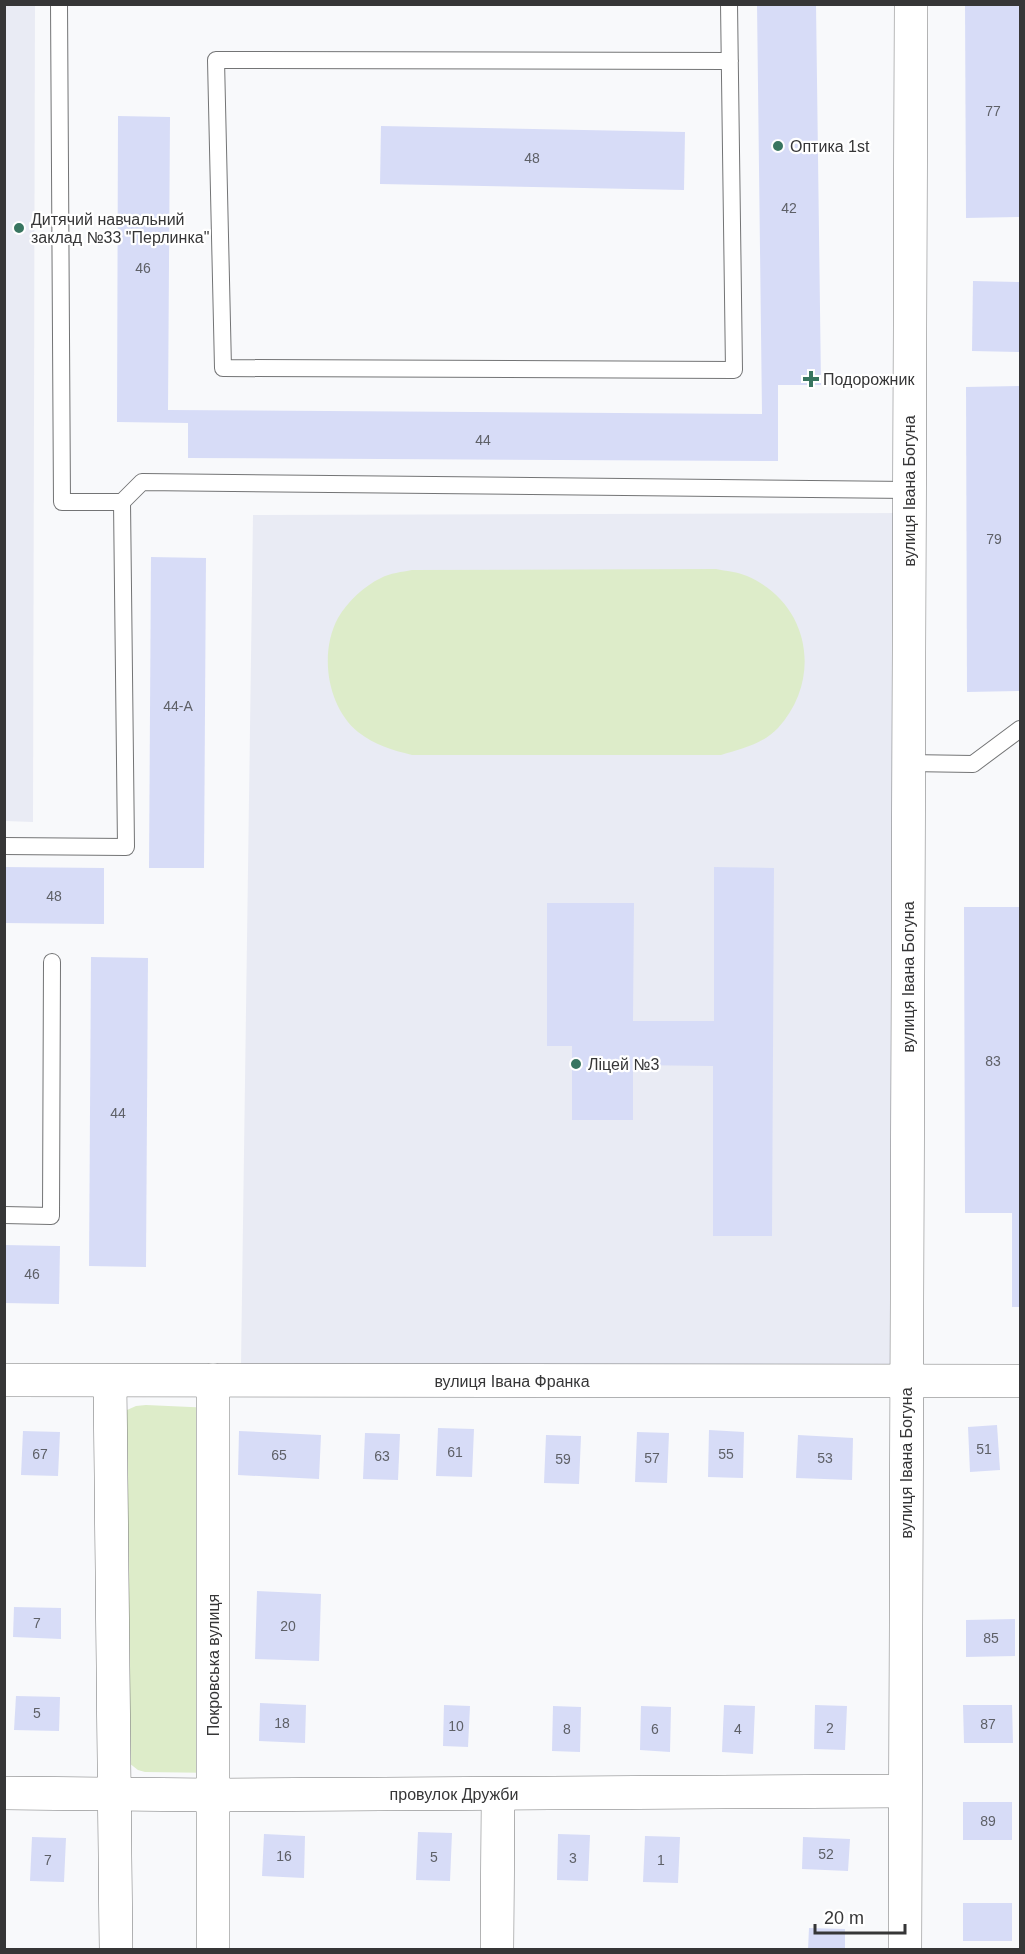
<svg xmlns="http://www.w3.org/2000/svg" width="1025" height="1954" font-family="Helvetica,sans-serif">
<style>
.built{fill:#e9ebf4}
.green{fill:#ddecc9}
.building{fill:#d7dcf7}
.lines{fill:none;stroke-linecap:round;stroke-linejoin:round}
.lane-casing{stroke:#737475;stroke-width:18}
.street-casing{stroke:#737475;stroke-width:34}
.lane{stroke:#fff;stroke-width:16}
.street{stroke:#fff;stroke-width:33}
.poi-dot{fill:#387560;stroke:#fff;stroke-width:2}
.labels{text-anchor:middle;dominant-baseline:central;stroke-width:4.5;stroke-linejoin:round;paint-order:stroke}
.number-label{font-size:14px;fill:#5e6067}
.poi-label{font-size:16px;fill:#363637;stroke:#fff;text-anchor:start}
.street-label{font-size:16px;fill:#363637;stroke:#fff}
</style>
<rect width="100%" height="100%" fill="#f8f9fb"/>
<!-- built -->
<g class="built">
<path d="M35 5 33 822 5 821 4 5Z"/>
<path d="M905 513 906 1381 241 1365 253 515Z"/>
</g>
<!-- green -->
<g class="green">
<path d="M716 569C726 571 738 572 747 576 810 603 823 679 778 728 763 744 741 749 721 755H412C392 750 375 745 358 732 327 706 319 653 338 618 347 602 364 586 381 578 390 573 402 572 412 570Z"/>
<path d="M146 1405 213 1408 218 1773 145 1772 138 1770 129 1763 127 1410 136 1406Z"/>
</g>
<!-- building -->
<g class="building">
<path d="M757 4H816L821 385H778V461L188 458V423L117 422 118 116 170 117 168 410 762 414Z"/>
<path d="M965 4H1020V217L966 218Z"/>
<path d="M381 126 685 132 684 190 380 184Z"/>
<path d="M973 281 1020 282V352L972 351Z"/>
<path d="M1020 386V691L967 692 966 387Z"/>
<path d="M151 557 206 558 204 868H149Z"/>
<path d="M4 867 104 868V924L4 923Z"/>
<path d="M714 867 774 868 772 1236H713V1066L633 1065V1120H572V1046H547V903H634L633 1021H714Z"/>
<path d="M964 907H1020V1307H1012V1213H965Z"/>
<path d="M91 957 148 958 146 1267 89 1266Z"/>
<path d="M4 1245 60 1246 59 1304 4 1303Z"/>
<path d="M997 1425 1000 1470 970 1472 968 1427Z"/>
<path d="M438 1428 474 1429 472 1477 436 1476Z"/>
<path d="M709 1430 744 1432 743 1478 708 1477Z"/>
<path d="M23 1431 60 1432 58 1476 21 1475Z"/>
<path d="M239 1431 321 1435 319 1479 238 1475Z"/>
<path d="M637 1432 669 1433 667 1483 635 1482Z"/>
<path d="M365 1433 400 1434 398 1480 363 1479Z"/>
<path d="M546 1435 581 1436 579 1484 544 1483Z"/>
<path d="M798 1435 853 1438 852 1480 796 1478Z"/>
<path d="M257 1591 321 1594 319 1661 255 1659Z"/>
<path d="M14 1607 61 1608V1639L13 1637Z"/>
<path d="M1015 1619V1656L966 1657V1620Z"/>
<path d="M16 1696 60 1697 59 1731 14 1730Z"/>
<path d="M260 1703 306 1705 305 1743 259 1741Z"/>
<path d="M444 1705 470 1706 468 1747 443 1746Z"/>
<path d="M724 1705 755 1706 753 1754 722 1752Z"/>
<path d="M815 1705 847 1706 845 1750 814 1749Z"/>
<path d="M963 1705H1012L1013 1743H964Z"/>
<path d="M553 1706 581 1707 580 1752 552 1751Z"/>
<path d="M641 1706 671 1707 670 1752 640 1750Z"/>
<rect x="963" y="1802" width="49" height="38"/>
<path d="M418 1832 452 1833 450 1881 416 1880Z"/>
<path d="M264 1834 305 1836 304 1878 262 1876Z"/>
<path d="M558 1834 590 1835 588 1881 557 1880Z"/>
<path d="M645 1836 680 1837 678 1883 643 1882Z"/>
<path d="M32 1837 66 1838 64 1882 30 1881Z"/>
<path d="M803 1837 850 1839 848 1871 802 1869Z"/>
<rect x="963" y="1903" width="49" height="38"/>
<path d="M809 1928 845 1929V1950H808Z"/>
</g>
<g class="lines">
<!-- lane casing -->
<g class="lane-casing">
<g id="lane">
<path d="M729 4 734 370 223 368 216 60 730 61"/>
<path d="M122 502 142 482 909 490"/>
<path d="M908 763 973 764 1020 729"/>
<path d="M4 846 126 847 122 502H62L59 4"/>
<path d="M4 1215 51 1216 52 962"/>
</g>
</g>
<!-- street casing -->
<g class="street-casing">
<g id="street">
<path d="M4 1380 1020 1381"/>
<path d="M213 1380V1950"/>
<path d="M110 1381 116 1950"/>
<path d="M4 1793 213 1795 904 1791"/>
<path d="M497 1950 498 1794"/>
<path d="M905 1950 911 4"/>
</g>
</g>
<!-- lane -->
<use href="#lane" class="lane"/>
<!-- street -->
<use href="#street" class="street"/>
</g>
<!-- markers -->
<g class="poi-dot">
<circle cx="778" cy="146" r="6"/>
<circle cx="19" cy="228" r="6"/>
<path d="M808 370h6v6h6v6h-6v6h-6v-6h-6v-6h6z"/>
<circle cx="576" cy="1064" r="6"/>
</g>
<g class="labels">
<!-- number labels -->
<g class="number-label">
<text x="993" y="111">77</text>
<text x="532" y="158">48</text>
<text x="789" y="208">42</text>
<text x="143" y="268">46</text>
<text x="483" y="440">44</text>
<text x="994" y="539">79</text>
<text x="178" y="706">44-А</text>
<text x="54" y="896">48</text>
<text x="993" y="1061">83</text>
<text x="118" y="1113">44</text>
<text x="32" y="1274">46</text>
<text x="984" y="1449">51</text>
<text x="455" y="1452">61</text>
<text x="40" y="1454">67</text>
<text x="726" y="1454">55</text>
<text x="279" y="1455">65</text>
<text x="382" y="1456">63</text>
<text x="652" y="1458">57</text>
<text x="825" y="1458">53</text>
<text x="563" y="1459">59</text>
<text x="37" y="1623">7</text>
<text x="288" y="1626">20</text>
<text x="991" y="1638">85</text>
<text x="37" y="1713">5</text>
<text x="282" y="1723">18</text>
<text x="988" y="1724">87</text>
<text x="456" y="1726">10</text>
<text x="830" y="1728">2</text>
<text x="567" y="1729">8</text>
<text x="655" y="1729">6</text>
<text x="738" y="1729">4</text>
<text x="988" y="1821">89</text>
<text x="826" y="1854">52</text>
<text x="284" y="1856">16</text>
<text x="434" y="1857">5</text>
<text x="573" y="1858">3</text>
<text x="48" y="1860">7</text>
<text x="661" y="1860">1</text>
</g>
<!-- poi labels -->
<g class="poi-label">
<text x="790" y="146">Оптика 1st</text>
<text x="31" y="219">Дитячий навчальний<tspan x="31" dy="18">заклад №33 "Перлинка"</tspan></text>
<text x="823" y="379">Подорожник</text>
<text x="588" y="1064">Ліцей №3</text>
</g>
<!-- street labels -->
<g class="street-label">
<text transform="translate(909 491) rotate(-90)">вулиця Івана Богуна</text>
<text transform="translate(908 977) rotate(-90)">вулиця Івана Богуна</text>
<text x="512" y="1381">вулиця Івана Франка</text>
<text transform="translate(906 1463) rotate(-90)">вулиця Івана Богуна</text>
<text transform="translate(213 1665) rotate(-90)">Покровська вулиця</text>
<text x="454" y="1794">провулок Дружби</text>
</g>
</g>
<!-- border -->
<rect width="1025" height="1954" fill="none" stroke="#363637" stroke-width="12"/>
<!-- scale -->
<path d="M815 1924v9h90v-9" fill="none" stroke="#363637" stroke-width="3"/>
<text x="824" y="1924" font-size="18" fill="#363637" stroke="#ffffff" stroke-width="4.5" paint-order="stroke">20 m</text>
</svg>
